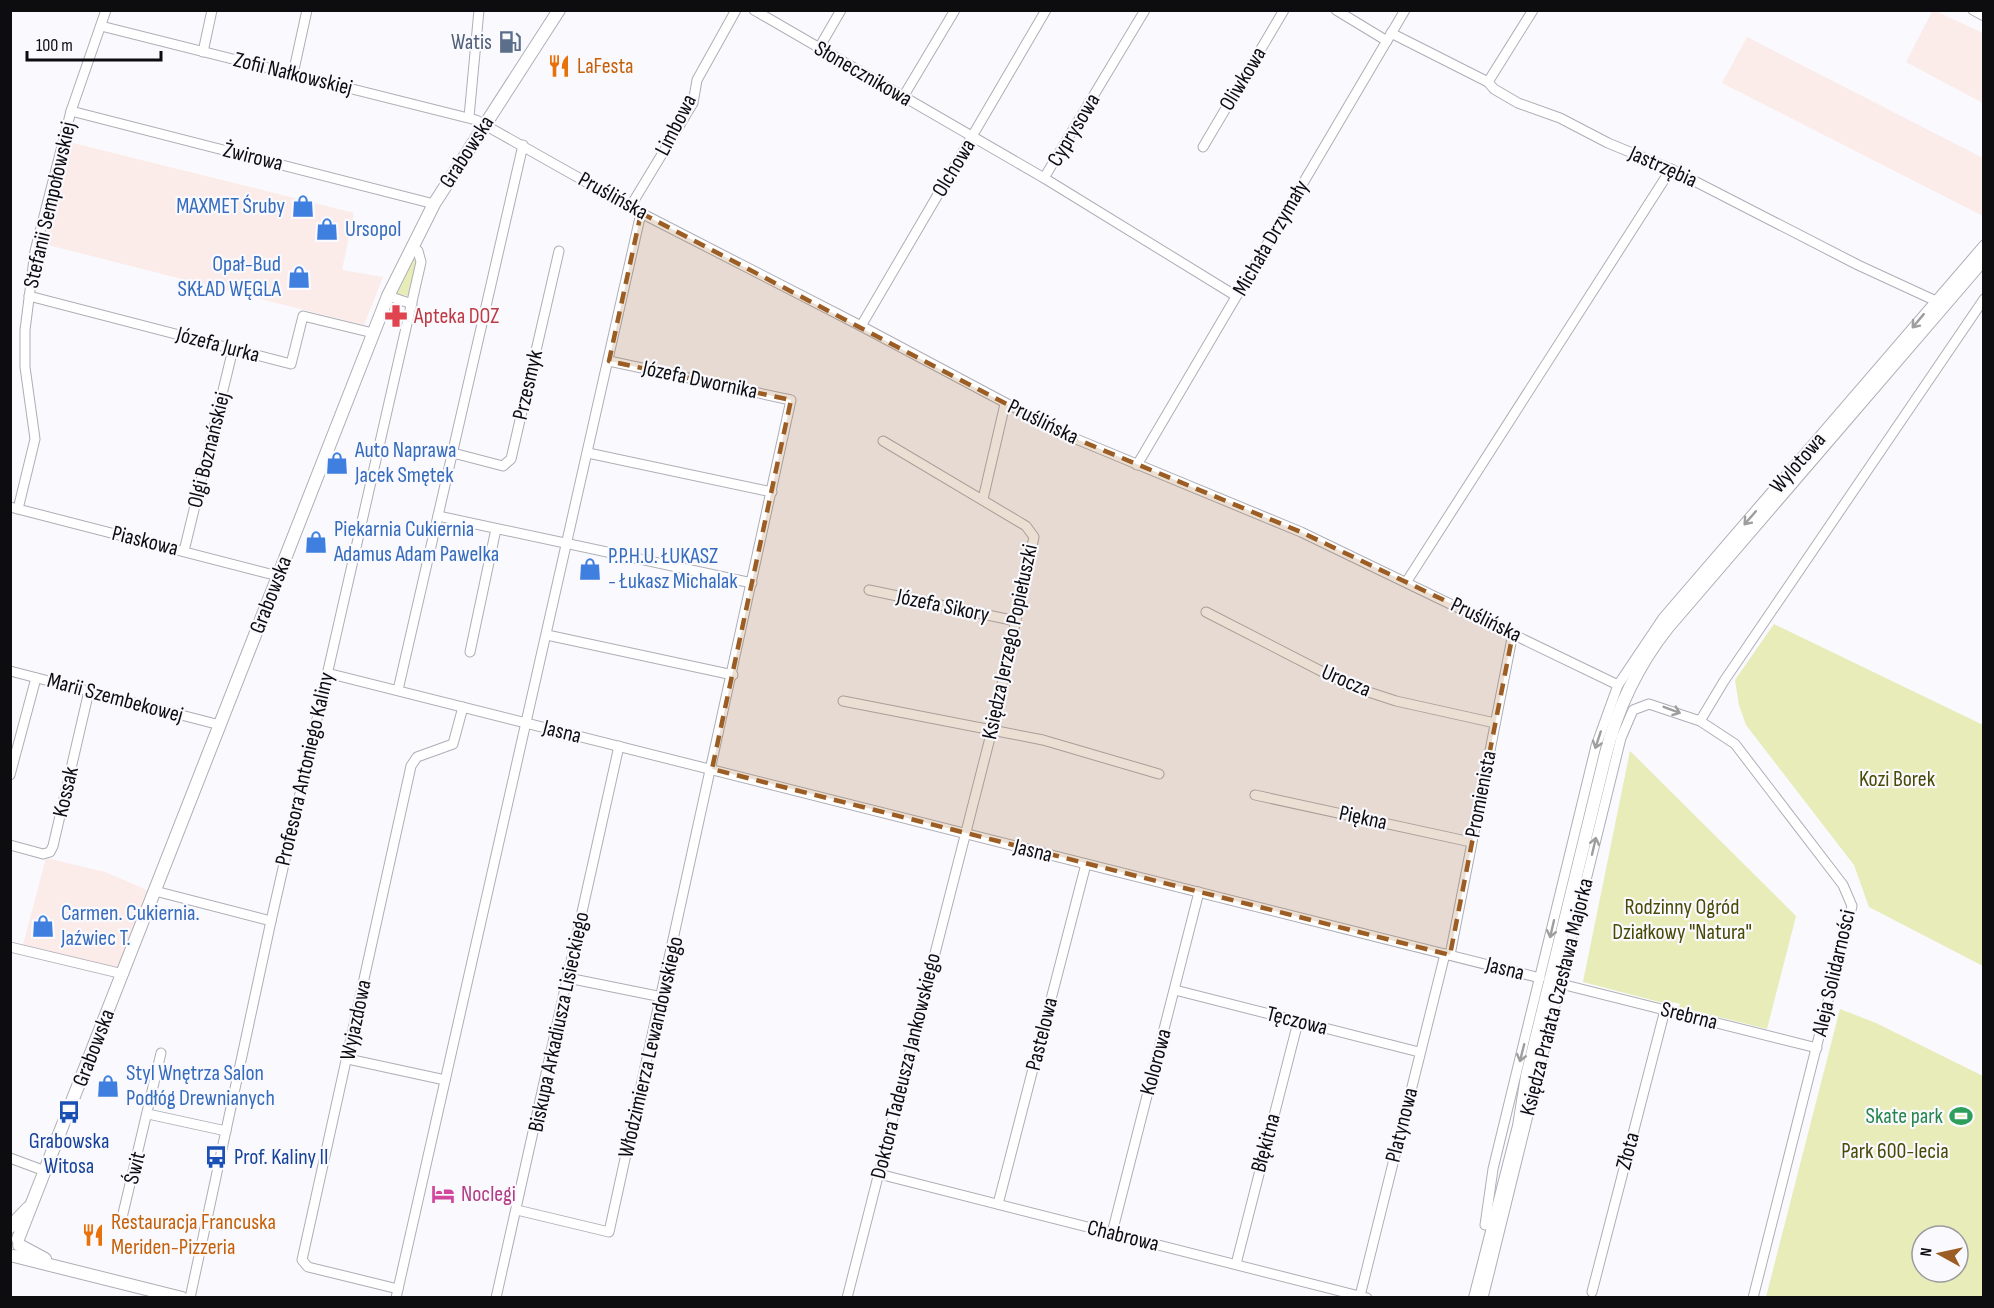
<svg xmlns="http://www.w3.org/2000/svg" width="1994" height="1308" font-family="'Sofia Sans Condensed',sans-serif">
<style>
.industrial{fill:#fbebe9}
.green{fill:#e7ecb8;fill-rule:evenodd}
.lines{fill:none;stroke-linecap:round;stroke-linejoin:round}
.minor-casing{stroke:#aeaeb7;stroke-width:11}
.tertiary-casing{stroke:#aeaeb7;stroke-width:14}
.minor{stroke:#fff;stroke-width:9}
.tertiary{stroke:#fff;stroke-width:12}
.oneway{stroke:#9e9e9f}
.marked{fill:#9b5d23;fill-opacity:0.2;stroke:#9b5d23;stroke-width:4.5;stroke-dasharray:12 8;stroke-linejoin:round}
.labels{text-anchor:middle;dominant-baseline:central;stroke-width:4.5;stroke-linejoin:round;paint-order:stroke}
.service-label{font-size:22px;fill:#4e5e75;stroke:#f9f9fe;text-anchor:end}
.food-label{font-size:22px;fill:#c56008;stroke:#f9f9fe;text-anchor:start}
.street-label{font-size:22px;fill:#0d0d10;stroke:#f9f9fe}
.shop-label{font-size:22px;fill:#366cbe;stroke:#f9f9fe;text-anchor:start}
.health-label{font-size:22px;fill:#be3a42;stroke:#f9f9fe;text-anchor:start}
.park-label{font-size:22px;fill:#484b06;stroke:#f9f9fe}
.leisure-label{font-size:22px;fill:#27864d;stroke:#f9f9fe;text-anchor:end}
.transit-label{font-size:22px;fill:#164399;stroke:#f9f9fe}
.hotel-label{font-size:22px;fill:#b23c85;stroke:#f9f9fe;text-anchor:start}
</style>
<rect width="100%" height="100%" fill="#f9f9fe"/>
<!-- industrial -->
<g class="industrial">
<path d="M1933 10 1983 33V103L1906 62Z"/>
<path d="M1747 37 1983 158V216L1722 83Z"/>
<path d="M69 142 354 213 342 270 383 277 364 325 44 244 51 201Z"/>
<path d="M46 858 105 872 149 891 121 970 23 945Z"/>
</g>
<!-- green -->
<g class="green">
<path d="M413 258 417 262 409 296 396 294Z"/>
<path d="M1774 624 1983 725V966L1869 907 1854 865 1746 725 1739 705 1735 680Z"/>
<path d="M1630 751 1796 916 1767 1029 1679 1007 1680 1004 1673 1002 1671 1005 1583 982Z"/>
<path d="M1840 1009 1876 1023 1983 1076V1297H1766ZM1922 1236H1958V1272H1922Z"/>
</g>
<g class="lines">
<!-- minor casing -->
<g class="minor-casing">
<g id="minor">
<path d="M754 10 1044 178 1145 10"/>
<path d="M1336 10 1387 41"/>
<path d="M1973 10 1984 16"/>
<path d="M101 26 476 120 641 213 861 326 1064 434 1301 532 1618 685"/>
<path d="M1391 33 1488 82 1494 89 1518 103 1560 118 1608 143 1671 169 1858 265 1936 301"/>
<path d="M819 48 841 10"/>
<path d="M203 52 212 10"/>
<path d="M293 74 307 10"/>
<path d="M1488 82 1533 10"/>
<path d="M903 97 955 10"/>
<path d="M71 111 434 204"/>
<path d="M469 117 479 10"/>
<path d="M1203 147 1284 10"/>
<path d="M1044 178 1236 296"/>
<path d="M630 207 693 103 697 80 736 10"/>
<path d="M29 296 291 364 303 316 373 333"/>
<path d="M388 296 412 304"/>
<path d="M861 326 1046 10"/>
<path d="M453 453 503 466 511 459 559 251"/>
<path d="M588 453 772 492"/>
<path d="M1137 465 1405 10"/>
<path d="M983 499 1005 404"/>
<path d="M10 507 278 576"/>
<path d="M18 509 35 439 25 367V330L35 251 71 111 106 10"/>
<path d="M438 516 752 583"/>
<path d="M184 551 233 349"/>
<path d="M1407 581 1671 169"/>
<path d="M869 590 1016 621"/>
<path d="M1206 612 1350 686 1396 701 1495 723"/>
<path d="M547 635 733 675"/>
<path d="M470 652 496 529"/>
<path d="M10 671 220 725"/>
<path d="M327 673 1540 978"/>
<path d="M398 690 523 145"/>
<path d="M843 701 1043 740 1159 774"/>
<path d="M1700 721 1724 681 1984 299"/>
<path d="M10 775 36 678"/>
<path d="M1255 795 1471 842"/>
<path d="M10 845 43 854 50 852 53 846 89 691"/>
<path d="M155 891 271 921"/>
<path d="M10 947 123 974"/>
<path d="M1450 955 1513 633"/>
<path d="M568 978 662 997"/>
<path d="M1561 984 1817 1048"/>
<path d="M1175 990 1419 1052"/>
<path d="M348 1059 445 1080"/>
<path d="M148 1114 226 1131"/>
<path d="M10 1158 45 1171"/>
<path d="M879 1174 1367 1298"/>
<path d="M998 1204 1086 864"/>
<path d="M517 1210 609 1232 791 400 609 361"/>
<path d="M121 1222 161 1053"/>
<path d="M1485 1225 1493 1169 1596 746 1618 685 1663 618 1984 245"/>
<path d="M1112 1233 1199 892"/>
<path d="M1236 1264 1298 1022"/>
<path d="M398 1289 308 1267 302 1260 411 766 417 757 453 744 463 707"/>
<path d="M1592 1292 1665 1010"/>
<path d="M1360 1296 1445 954"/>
<path d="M190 1298 271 921 421 262 418 251 412 246"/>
<path d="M396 1298 641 213"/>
<path d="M496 1298 619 746"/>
<path d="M847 1298 992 730 1034 537 1026 526 883 441"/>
<path d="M1483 1298 1621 738 1633 710 1649 704 1700 721 1735 744 1843 885 1852 906 1753 1298"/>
</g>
</g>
<!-- tertiary casing -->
<g class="tertiary-casing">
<g id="tertiary">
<path d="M10 1227 28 1208"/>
<path d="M18 1239 388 296 434 204 559 10"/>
<path d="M19 1245 45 1259"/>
<path d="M14 1256 182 1298"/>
<path d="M1475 1298 1519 1126 1527 1076 1605 757C1617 708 1637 666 1668 627L1984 259"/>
</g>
</g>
<!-- minor -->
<use href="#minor" class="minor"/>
<!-- tertiary -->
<use href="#tertiary" class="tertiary"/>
</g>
<!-- one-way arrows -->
<defs><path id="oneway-shaft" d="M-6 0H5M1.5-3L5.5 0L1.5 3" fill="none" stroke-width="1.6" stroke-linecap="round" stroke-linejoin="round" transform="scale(1.5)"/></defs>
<g class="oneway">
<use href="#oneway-shaft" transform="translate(1918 321) rotate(130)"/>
<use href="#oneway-shaft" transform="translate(1750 518) rotate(131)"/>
<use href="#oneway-shaft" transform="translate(1672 710) rotate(21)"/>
<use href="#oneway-shaft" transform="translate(1598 740) rotate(108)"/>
<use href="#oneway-shaft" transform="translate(1594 846) rotate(-77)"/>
<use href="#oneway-shaft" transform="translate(1552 929) rotate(103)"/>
<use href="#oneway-shaft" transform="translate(1522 1053) rotate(104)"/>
</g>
<!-- marked area -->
<path class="marked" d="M641 213 1064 434 1301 532 1513 633 1450 955 712 769 791 400 609 361Z"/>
<!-- icons -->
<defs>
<g id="fuel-bare" transform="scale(1.8)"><path d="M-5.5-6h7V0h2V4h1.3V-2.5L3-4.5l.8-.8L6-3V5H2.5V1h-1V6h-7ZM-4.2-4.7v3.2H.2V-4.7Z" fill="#5c6f8a" stroke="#f9f9fe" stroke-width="2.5" paint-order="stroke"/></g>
<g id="restaurant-bare" transform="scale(1.8)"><path d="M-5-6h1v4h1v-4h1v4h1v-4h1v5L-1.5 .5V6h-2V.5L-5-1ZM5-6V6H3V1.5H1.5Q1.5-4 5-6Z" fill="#e8710a" stroke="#f9f9fe" stroke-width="2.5" paint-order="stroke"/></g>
<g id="shop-bare" transform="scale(1.8)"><path d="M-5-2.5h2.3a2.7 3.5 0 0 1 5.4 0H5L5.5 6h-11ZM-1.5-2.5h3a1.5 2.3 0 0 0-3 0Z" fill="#3f7fe0" stroke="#f9f9fe" stroke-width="2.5" paint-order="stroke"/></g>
<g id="pharmacy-bare" transform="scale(1.8)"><path d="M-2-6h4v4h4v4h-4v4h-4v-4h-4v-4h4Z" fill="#e0444e" stroke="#f9f9fe" stroke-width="2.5" paint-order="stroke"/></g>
<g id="bus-bare" transform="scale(1.8)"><path d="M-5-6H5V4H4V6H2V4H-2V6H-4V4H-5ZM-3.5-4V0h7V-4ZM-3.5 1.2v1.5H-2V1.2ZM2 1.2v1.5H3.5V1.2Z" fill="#1a4fb4" stroke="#f9f9fe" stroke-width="2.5" paint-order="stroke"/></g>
<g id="stadium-bare" transform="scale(1.8)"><path d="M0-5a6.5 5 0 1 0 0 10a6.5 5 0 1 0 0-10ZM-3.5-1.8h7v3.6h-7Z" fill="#2e9e5b" stroke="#f9f9fe" stroke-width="2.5" paint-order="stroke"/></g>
<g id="hotel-bare" transform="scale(1.8)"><path d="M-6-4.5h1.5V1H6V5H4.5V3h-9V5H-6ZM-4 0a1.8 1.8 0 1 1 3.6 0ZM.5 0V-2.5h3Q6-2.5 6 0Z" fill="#d1479c" stroke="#f9f9fe" stroke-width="2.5" paint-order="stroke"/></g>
</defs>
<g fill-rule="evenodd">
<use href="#fuel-bare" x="510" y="42"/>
<use href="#restaurant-bare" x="559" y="66"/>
<use href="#shop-bare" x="303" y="206"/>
<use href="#shop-bare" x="327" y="229"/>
<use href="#shop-bare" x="299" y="277"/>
<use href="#pharmacy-bare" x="396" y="316"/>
<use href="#shop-bare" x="337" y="463"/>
<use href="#shop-bare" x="316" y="542"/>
<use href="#shop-bare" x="590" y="569"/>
<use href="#shop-bare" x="43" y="926"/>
<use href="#shop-bare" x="108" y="1086"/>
<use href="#bus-bare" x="69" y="1112"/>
<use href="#stadium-bare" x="1961" y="1116"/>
<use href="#bus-bare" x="216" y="1157"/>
<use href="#hotel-bare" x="443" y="1194"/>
<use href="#restaurant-bare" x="93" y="1235"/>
</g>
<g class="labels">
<!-- service labels -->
<g class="service-label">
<text x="492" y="42">Watis</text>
</g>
<!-- food labels -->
<g class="food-label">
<text x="577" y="66">LaFesta</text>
<text x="111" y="1222">Restauracja Francuska<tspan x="111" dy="25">Meriden-Pizzeria</tspan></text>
</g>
<!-- street labels -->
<g class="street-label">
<text transform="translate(293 74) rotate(14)">Zofii Nałkowskiej</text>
<text transform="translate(863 74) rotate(30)">Słonecznikowa</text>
<text transform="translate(1243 79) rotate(-59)">Oliwkowa</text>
<text transform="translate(676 125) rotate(-63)">Limbowa</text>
<text transform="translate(1074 130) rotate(-59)">Cyprysowa</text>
<text transform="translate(467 152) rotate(-57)">Grabowska</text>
<text transform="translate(253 157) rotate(14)">Żwirowa</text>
<text transform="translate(1663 167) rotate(24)">Jastrzębia</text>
<text transform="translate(954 168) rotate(-59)">Olchowa</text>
<text transform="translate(613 196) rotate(29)">Pruślińska</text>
<text transform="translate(50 205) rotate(-77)">Stefanii Sempołowskiej</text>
<text transform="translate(1271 238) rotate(-60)">Michała Drzymały</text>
<text transform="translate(218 345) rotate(15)">Józefa Jurka</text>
<text transform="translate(700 380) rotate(12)">Józefa Dwornika</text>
<text transform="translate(528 385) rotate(-77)">Przesmyk</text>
<text transform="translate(1043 422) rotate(26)">Pruślińska</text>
<text transform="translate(209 450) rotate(-76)">Olgi Boznańskiej</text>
<text transform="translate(1798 463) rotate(-49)">Wylotowa</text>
<text transform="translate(145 541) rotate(14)">Piaskowa</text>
<text transform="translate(271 595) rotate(-69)">Grabowska</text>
<text transform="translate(943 606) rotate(12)">Józefa Sikory</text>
<text transform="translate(1486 620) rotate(26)">Pruślińska</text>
<text transform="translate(1010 642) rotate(-78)">Księdza Jerzego Popiełuszki</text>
<text transform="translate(1346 681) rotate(23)">Urocza</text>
<text transform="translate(115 698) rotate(15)">Marii Szembekowej</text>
<text transform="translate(562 732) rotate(14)">Jasna</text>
<text transform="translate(305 769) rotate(-77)">Profesora Antoniego Kaliny</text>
<text transform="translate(66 792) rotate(-77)">Kossak</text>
<text transform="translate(1481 794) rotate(-79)">Promienista</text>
<text transform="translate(1363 818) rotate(12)">Piękna</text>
<text transform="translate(1033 851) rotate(14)">Jasna</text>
<text transform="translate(1505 969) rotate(14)">Jasna</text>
<text transform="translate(1834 973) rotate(-77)">Aleja Solidarności</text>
<text transform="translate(1557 997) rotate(-76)">Księdza Prałata Czesława Majorka</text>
<text transform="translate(1689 1016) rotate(14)">Srebrna</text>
<text transform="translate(356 1020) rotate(-78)">Wyjazdowa</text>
<text transform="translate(1297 1021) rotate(14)">Tęczowa</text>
<text transform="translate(559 1022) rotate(-78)">Biskupa Arkadiusza Lisieckiego</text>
<text transform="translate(1042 1034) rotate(-76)">Pastelowa</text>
<text transform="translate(651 1047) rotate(-77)">Włodzimierza Lewandowskiego</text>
<text transform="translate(94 1048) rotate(-69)">Grabowska</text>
<text transform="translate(1156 1062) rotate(-75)">Kolorowa</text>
<text transform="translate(906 1066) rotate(-76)">Doktora Tadeusza Jankowskiego</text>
<text transform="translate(1402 1125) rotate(-76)">Platynowa</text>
<text transform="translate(1266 1143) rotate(-75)">Błękitna</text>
<text transform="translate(1628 1151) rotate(-75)">Złota</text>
<text transform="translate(135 1168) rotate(-76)">Świt</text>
<text transform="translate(1123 1236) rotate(14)">Chabrowa</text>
</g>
<!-- shop labels -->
<g class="shop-label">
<text x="285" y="206" text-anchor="end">MAXMET Śruby</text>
<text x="345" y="229">Ursopol</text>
<text x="281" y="264" text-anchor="end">Opał-Bud<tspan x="281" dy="25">SKŁAD WĘGLA</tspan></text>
<text x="355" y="450">Auto Naprawa<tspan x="355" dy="25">Jacek Smętek</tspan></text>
<text x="334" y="529">Piekarnia Cukiernia<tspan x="334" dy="25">Adamus Adam Pawelka</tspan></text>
<text x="608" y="556">P.P.H.U. ŁUKASZ<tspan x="608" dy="25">- Łukasz Michalak</tspan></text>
<text x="61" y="913">Carmen. Cukiernia.<tspan x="61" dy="25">Jaźwiec T.</tspan></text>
<text x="126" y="1073">Styl Wnętrza Salon<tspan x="126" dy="25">Podłóg Drewnianych</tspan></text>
</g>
<!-- health labels -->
<g class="health-label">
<text x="414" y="316">Apteka DOZ</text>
</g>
<!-- park labels -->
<g class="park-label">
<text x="1897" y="779">Kozi Borek</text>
<text x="1682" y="907">Rodzinny Ogród<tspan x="1682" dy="25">Działkowy "Natura"</tspan></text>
<text x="1895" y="1151">Park 600-lecia</text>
</g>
<!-- leisure labels -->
<g class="leisure-label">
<text x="1943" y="1116">Skate park</text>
</g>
<!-- transit labels -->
<g class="transit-label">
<text x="69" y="1141">Grabowska<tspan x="69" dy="25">Witosa</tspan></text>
<text x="234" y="1157" text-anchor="start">Prof. Kaliny II</text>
</g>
<!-- hotel labels -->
<g class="hotel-label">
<text x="461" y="1194">Noclegi</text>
</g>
</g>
<!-- border -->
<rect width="1994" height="1308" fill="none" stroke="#0d0d10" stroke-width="24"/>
<!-- north arrow -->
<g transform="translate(1940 1254) rotate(278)"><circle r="28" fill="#f9f9fe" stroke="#9b9b9f" stroke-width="1.5"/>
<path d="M0-4.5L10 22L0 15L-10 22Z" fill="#9b5d23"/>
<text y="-9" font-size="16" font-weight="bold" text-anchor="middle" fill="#0d0d10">N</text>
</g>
<!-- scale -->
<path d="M27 51v9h134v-9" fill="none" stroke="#0d0d10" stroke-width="3"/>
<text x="36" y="51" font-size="18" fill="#0d0d10" stroke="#f9f9fe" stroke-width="4.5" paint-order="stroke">100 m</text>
</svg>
